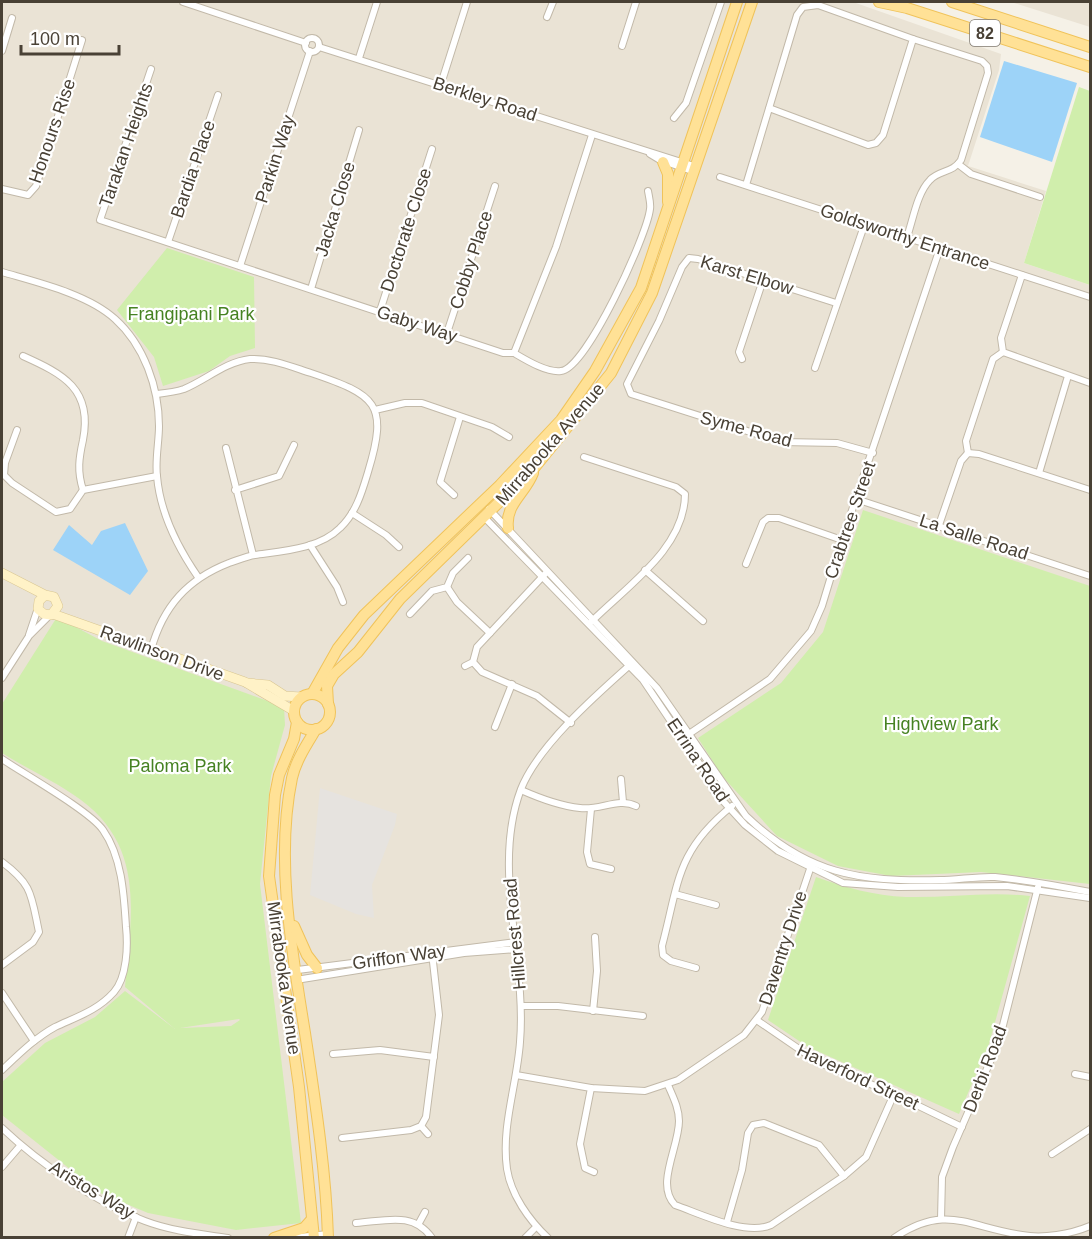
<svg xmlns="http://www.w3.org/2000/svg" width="1092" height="1239" font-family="Arial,sans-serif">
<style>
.residential{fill:#eae3d5}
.green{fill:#d0eeac;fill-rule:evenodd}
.parking{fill:#e6e3df}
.water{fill:#9dd3f8}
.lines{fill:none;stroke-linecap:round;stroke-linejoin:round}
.street-casing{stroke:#c2b9a9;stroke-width:8}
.secondary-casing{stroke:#d9c692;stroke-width:10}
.primary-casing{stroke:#f0c35a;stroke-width:12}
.street{stroke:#fff;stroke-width:6}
.secondary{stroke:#fff2c7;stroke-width:9}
.primary{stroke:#ffe196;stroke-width:10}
.labels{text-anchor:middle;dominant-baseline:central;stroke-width:4.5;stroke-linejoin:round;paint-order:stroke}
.shield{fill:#fff;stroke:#807a72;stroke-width:1.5}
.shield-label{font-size:16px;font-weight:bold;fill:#494135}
.street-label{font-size:18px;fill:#494135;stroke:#fff}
.park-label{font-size:18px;fill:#468222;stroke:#fff}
</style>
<rect width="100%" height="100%" fill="#f5f1e7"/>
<!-- residential -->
<g class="residential">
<path d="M2 2H853L1001 54 999 70 968 166 1046 191 1024 263 1090 285V1237L2 1238Z"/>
<path d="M1011 2H1090V27Z"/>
</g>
<!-- green -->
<g class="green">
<path d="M1079 87 1090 91V285L1024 263Z"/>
<path d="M167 248 254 277 255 348 230 356 209 371 163 386 154 357 117 310Z"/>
<path d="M863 510 1090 586V884L981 872 891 876 838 866 777 836 722 776 698 738 781 683 823 632Z"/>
<path d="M57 617 102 641 284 707 285 725 271 776 260 884 301 1223 236 1230 148 1213 100 1193 2 1115V1082L45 1043 95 1017 125 991 175 1029 125 987C131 917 146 848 81 800 57 782 27 769 2 753V704ZM240 1020 231 1026 180 1028 239 1019Z"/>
<path d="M816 877C845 887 874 896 906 897 947 898 988 891 1030 896L989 1044 959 1114 808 1047 768 1020Z"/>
</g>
<!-- parking -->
<path class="parking" d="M320 788 397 814 395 825 372 885 374 918 356 914 310 895Z"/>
<!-- water -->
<g class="water">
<path d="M1004 61 1077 83 1052 162 980 137Z"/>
<path d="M125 523 148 571 130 595 53 550 69 525 92 545 101 531Z"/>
</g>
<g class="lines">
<!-- street casing -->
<g class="street-casing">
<g id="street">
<path d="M183 2 306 43"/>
<path d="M547 17 553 2"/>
<circle cx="312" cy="45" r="7"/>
<path d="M622 46 636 2"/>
<path d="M319 47 697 167"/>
<path d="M2 51 12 18"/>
<path d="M359 58 377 2"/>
<path d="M151 69 100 220 503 353H514L556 247 592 135"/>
<path d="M441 84 467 2"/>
<path d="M674 118 686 103 721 2"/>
<path d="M650 154 660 160 695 172"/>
<path d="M958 164 971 174 1040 197"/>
<path d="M720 177 1090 297"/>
<path d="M746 185 797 15 803 7 818 5 913 39 883 135 876 143 868 145 769 108"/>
<path d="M2 189 28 195 36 186 82 40"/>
<path d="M907 237C913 220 917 193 930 180 939 170 953 173 961 160L988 73 987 66 982 61 913 39"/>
<path d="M168 242 218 95"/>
<path d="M240 266 310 51"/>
<path d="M2 272C36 282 88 294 115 319 144 345 159 388 159 426 159 442 155 460 157 476 160 512 178 548 198 577"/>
<path d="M1022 275 1001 338 1003 352 1090 383"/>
<path d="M311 289 359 130"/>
<path d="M836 303 698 259 689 258 682 267 659 321 627 384 631 394 782 442 837 443 873 453"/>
<path d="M380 311 432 149"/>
<path d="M447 333 495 186"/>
<path d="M514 353C526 360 547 373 561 371 586 369 647 236 650 209 651 204 649 197 648 191"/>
<path d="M23 356C63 374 93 389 83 440 79 458 77 471 83 490"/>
<path d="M742 359 739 352 763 280"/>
<path d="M815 368 865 223"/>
<path d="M375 410 405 403H422L492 427 509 437"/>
<path d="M17 430 5 463 4 475 12 483 56 512 70 509 83 490 157 476"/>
<path d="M226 448 253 555"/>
<path d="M968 453 966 441 993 359 1003 352"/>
<path d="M584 457 676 487 685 494C685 548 627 586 592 621"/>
<path d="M1039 473 1068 376"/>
<path d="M235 490 279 476 294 445"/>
<path d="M454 495 440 482 460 417"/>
<path d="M856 499 1090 576"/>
<path d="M489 509 657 688 746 816C807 874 858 882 940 880 956 880 980 876 995 877 1026 880 1059 886 1090 892"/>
<path d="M352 513 386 535 399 547"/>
<path d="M483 516 643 680 705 772 713 790 745 825 778 851 843 883 898 887 1007 886 1090 898"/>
<path d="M939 525 961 461 968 453 979 454 1090 490"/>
<path d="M310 545 337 587 343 602"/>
<path d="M746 564 763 522 768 518H779L842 540"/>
<path d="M645 570 703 621"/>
<path d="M545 574 477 647 473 662 482 672 537 696 571 723"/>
<path d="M447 587 457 602 490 633"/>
<path d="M410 614 432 591 447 587 453 573 468 558"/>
<path d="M29 635 38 608"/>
<path d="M151 650C163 606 188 579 229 563 238 560 247 556 255 555 283 551 319 549 340 528 356 513 362 492 368 472 389 403 376 395 311 373 292 367 271 358 250 359 225 362 206 380 184 389 175 392 166 393 157 394"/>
<path d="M465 666 473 662"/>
<path d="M2 678 29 636 50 615"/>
<path d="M495 727 512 684"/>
<path d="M686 736 770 679 811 631 822 606 842 540 940 248"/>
<path d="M2 759C24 774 90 811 103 830 122 857 124 895 126 927 128 946 127 977 114 992 97 1011 76 1017 55 1027 35 1038 19 1054 2 1070"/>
<path d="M621 779 623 802"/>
<path d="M521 790C539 798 560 806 580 808 599 811 619 797 636 806"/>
<path d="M591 809 587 852 590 864 611 869"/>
<path d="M2 862C33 885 31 895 39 932L33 942 2 965"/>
<path d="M675 894 716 905"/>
<path d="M696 968 671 961 663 955 662 946C679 882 676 851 732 806"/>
<path d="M282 972 517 942"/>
<path d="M296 980 464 953 518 949"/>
<path d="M2 993 34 1041"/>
<path d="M522 1006H558L643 1016"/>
<path d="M593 1011 597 971 595 937"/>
<path d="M758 1021 818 1062 894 1094 962 1127"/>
<path d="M333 1054 380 1050 434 1057"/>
<path d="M1075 1074 1090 1077"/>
<path d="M516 1075 591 1088 645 1091 678 1080 744 1035 762 1012 811 866"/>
<path d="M668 1085C673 1097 679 1108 679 1121 679 1147 655 1185 675 1205 701 1214 745 1236 771 1225L844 1176 866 1157 894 1094"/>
<path d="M591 1088 580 1144 585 1168 594 1172"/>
<path d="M421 1126 428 1134"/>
<path d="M2 1128C39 1163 97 1203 145 1221 171 1231 201 1234 228 1238"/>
<path d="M342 1138 411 1130 421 1126 426 1117 439 1015 432 953"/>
<path d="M1052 1154 1090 1129"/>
<path d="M2 1167 20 1146"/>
<path d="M941 1219 942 1177 953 1147 999 1041 1038 887"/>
<path d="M727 1222 742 1170 748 1133 753 1125 764 1123 819 1145 844 1176"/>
<path d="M356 1223C386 1221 413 1211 432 1238"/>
<path d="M419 1223 425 1212"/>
<path d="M128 1238 136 1217"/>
<path d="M291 1238 328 1234"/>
<path d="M525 1238 536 1227"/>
<path d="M548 1238C529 1220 511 1195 507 1169 501 1126 517 1085 520 1042 527 960 491 868 521 789 538 746 596 695 631 664"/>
<path d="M894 1238C946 1203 968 1227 1022 1235 1043 1239 1071 1234 1090 1226"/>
</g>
</g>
<!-- secondary casing -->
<g class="secondary-casing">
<g id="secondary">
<path d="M2 573 45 595 54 597 58 606 51 615 44 614 38 609 39 601 45 595"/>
<path d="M53 614 245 682 294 711"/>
<path d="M247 683 268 685 285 696 301 697"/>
</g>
</g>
<!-- primary casing -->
<g class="primary-casing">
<g id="primary">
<path d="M879 2 907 8 1090 67"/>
<path d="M952 2 1090 47"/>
<path d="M663 162 668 174V202"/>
<path d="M508 528C505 504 525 494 533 473"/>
<path d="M312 694 338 648 364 615 500 485 561 420 595 371 641 288 737 2"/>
<circle cx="312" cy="712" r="18"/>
<path d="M328 704 327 686 334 674 358 652 400 599 535 467 611 373 652 293 752 2"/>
<path d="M297 722 294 739 279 775 275 795 269 876 299 1087 314 1238"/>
<path d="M316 729C307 744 296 760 292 778 275 859 292 952 305 1033 315 1100 326 1170 328 1238"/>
<path d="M294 926 307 955 317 968"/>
<path d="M274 1238 304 1228 312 1219"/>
</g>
</g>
<!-- street -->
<use href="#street" class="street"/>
<!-- secondary -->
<use href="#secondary" class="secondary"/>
<!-- primary -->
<use href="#primary" class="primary"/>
</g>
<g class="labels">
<!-- shield labels -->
<rect class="shield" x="970" y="20" width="30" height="26" rx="4.5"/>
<g class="shield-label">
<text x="985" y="33">82</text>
</g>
<!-- street labels -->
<g class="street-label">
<text transform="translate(485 99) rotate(18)">Berkley Road</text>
<text transform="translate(52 131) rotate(-71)">Honours Rise</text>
<text transform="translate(126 145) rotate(-71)">Tarakan Heights</text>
<text transform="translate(275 159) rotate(-72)">Parkin Way</text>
<text transform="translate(193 169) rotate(-71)">Bardia Place</text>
<text transform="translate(335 209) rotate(-73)">Jacka Close</text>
<text transform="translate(406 230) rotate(-72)">Doctorate Close</text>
<text transform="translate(905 237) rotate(18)">Goldsworthy Entrance</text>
<text transform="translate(471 260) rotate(-72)">Cobby Place</text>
<text transform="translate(747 275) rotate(17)">Karst Elbow</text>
<text transform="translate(417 324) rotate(18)">Gaby Way</text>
<text transform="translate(746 429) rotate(15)">Syme Road</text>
<text transform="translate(550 444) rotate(-49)">Mirrabooka Avenue</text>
<text transform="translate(850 520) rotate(-71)">Crabtree Street</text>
<text transform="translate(974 537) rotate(18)">La Salle Road</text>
<text transform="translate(162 653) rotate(20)">Rawlinson Drive</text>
<text transform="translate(698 760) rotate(56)">Errina Road</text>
<text transform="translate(515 934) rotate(-95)">Hillcrest Road</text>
<text transform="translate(783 948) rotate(-72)">Daventry Drive</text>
<text transform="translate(399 957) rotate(-8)">Griffon Way</text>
<text transform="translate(284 978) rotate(82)">Mirrabooka Avenue</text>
<text transform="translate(985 1069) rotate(-69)">Derbi Road</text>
<text transform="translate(858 1077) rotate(25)">Haverford Street</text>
<text transform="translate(92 1190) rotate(31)">Aristos Way</text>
</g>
<!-- park labels -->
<g class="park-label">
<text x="191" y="314">Frangipani Park</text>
<text x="941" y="724">Highview Park</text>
<text x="180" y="766">Paloma Park</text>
</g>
</g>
<!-- border -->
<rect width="1092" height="1239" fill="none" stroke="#494135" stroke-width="6"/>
<!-- scale -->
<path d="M21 45v9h98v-9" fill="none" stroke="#494135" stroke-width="3"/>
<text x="30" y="45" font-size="18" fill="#494135" stroke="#ffffff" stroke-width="4.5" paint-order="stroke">100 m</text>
</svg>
